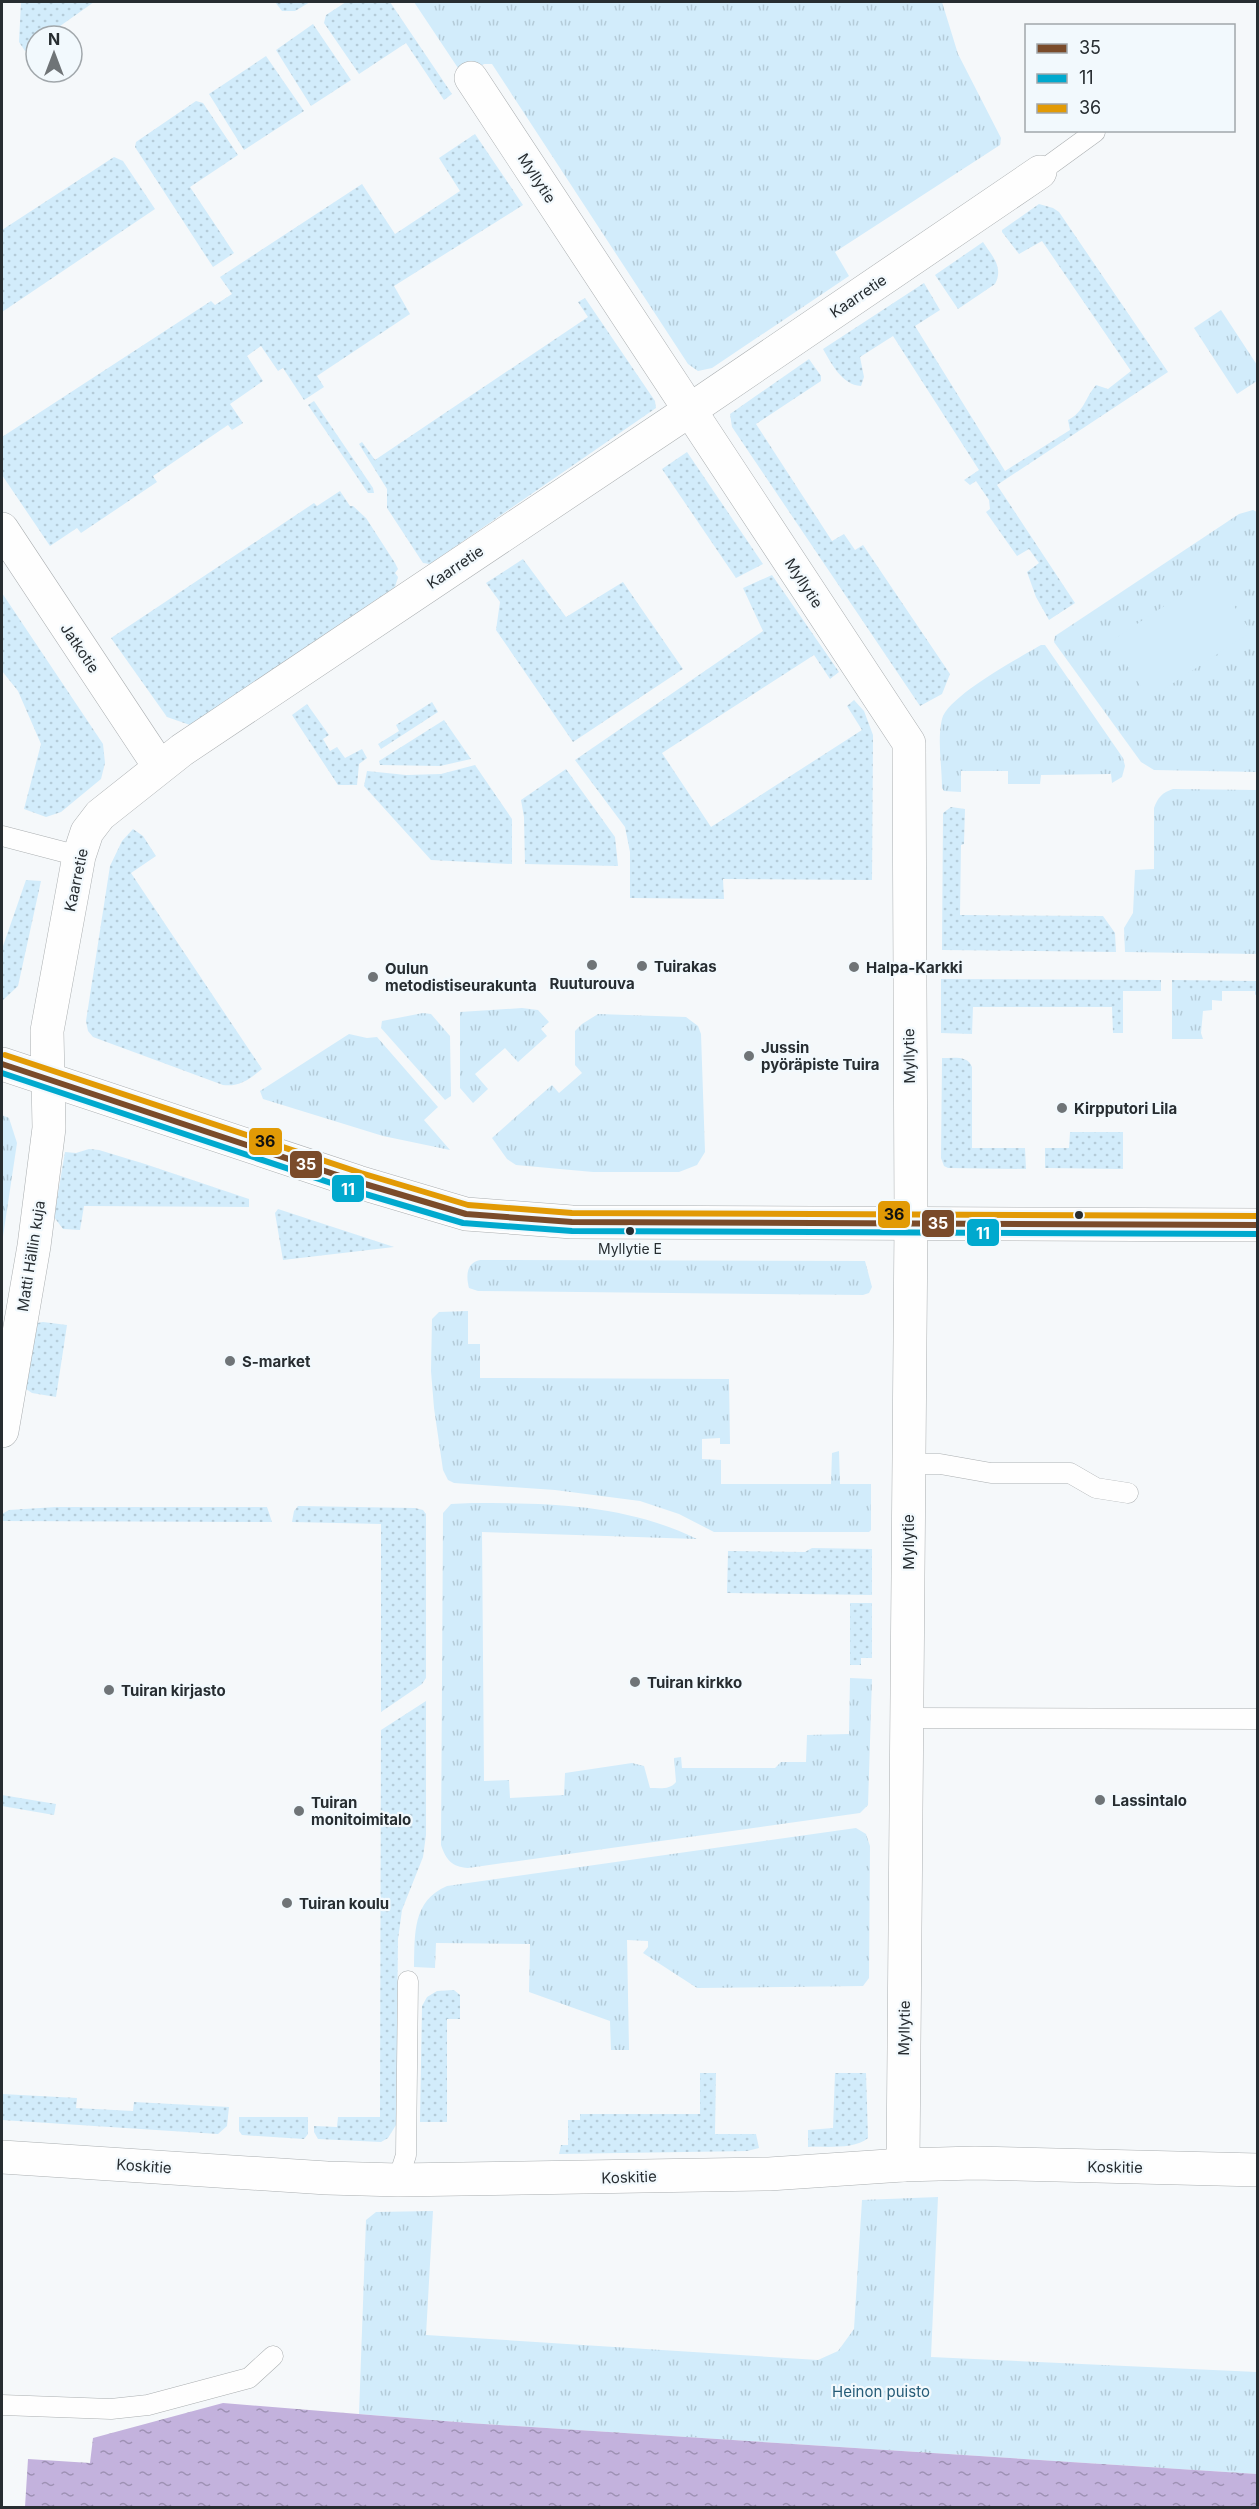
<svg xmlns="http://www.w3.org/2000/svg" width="1259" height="2509" font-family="Inter,sans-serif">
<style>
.grass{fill:url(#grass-dots)}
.park{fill:url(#park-tufts)}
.pitch{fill:#d2ecfb}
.water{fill:url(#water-ripples)}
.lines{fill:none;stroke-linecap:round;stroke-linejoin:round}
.service-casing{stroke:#abafb1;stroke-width:21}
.minor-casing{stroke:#abafb1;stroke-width:34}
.tertiary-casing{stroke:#abafb1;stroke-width:34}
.service{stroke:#fefefe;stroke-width:20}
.minor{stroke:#fefefe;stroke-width:33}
.tertiary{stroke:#fefefe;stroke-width:33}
.bus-1-casing{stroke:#f2f9fd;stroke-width:10}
.bus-2-casing{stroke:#f2f9fd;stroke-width:10}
.bus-3-casing{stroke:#f2f9fd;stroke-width:10}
.bus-1{stroke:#7a4b2a;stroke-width:6}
.bus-2{stroke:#00a9ce;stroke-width:6}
.bus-3{stroke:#e29a05;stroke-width:6}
.poi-dot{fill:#6f7477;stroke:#f2f9fd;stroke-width:2}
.bus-dot{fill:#272d31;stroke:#f2f9fd;stroke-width:2}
.labels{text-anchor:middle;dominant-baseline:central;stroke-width:4.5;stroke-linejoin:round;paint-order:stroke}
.bus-label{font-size:14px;fill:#272d31;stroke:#f2f9fd}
.street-label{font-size:15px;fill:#272d31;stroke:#f2f9fd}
.poi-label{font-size:15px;font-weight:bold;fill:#272d31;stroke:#f2f9fd;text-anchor:start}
.park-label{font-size:15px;fill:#265c78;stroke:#f2f9fd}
.line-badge{stroke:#f2f9fd;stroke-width:2}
.badge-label{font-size:16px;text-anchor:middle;font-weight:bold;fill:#fff}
.pale-badge-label{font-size:16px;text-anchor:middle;font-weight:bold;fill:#111}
</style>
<defs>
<pattern id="grass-dots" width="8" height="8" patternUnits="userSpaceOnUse" patternTransform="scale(1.5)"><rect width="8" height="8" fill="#d2ecfb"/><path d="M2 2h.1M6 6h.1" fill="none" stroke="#b4cbd8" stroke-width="1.8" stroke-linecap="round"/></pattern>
<pattern id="park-tufts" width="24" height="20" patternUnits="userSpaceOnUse" patternTransform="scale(1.5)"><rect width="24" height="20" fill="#d2ecfb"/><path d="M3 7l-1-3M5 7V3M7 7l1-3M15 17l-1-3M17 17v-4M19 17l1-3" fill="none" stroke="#b4cbd8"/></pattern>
<pattern id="water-ripples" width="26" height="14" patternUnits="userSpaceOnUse" patternTransform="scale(1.5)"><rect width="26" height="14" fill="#c3b2dd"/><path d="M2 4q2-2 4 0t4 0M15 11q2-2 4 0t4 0" fill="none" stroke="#9e91b4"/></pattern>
</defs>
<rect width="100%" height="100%" fill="#f5f8fa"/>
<!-- grass -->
<g class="grass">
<path d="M21 2H94L46 36H36V44L25 51 19 42Z"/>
<path d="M275 2H310L295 11H282Z"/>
<path d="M346 2H390L452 94 444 100 406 43 359 74 324 23 326 15Z"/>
<path d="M313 24 351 80 311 106 276 50Z"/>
<path d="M266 56 304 111 244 150 209 94Z"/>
<path d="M196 101 203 103 238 155 190 187 234 253 213 267 135 147 136 142Z"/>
<path d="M475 134 523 205 394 286 410 314 317 376 324 387 304 400 283 368 278 371 261 346 247 356 263 381 230 404 243 423 232 430 228 425 153 476 157 482 81 533 77 528 50 546 2 475V437L211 301 215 305 232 294 220 277 362 184 395 234 460 191 439 158Z"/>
<path d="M114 157 123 161 155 209 2 312V230Z"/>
<path d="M1039 204 1053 208 1059 212 1168 372 997 485 1075 603 1049 620 1036 597 1027 572 1039 563 1029 549 1017 556 986 512 990 509 989 500 976 481 970 485 964 480 979 470 893 336 860 357 864 377 861 386C842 385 831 363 823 349L924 283 940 310 915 326 1005 471 1070 430 1068 420C1084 412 1085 398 1096 385L1108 389 1131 371 1042 241 1019 254 1002 232V230Z"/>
<path d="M983 242C992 256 1004 267 995 284L958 309 935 275Z"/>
<path d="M585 298 655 401 656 408 430 564 423 563 387 508V489L359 444 362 442 375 460 588 317 578 302Z"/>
<path d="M809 359 821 376V381L756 424 832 541 844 534 855 550 863 545 950 674 942 694 920 706 732 427 730 414Z"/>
<path d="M314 401 373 488 374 493H368L308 405Z"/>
<path d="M687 452 763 564 736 578 662 469Z"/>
<path d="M340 491 350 506H353L366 518 395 563 398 569 395 573 398 577 395 587 190 725 167 717 111 638 314 503 317 506Z"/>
<path d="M523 559 566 617 623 582 683 669 573 742 496 630 500 602 486 583Z"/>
<path d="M772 575 839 672 830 679 814 655 662 753 711 827 862 730 847 706 854 700 864 711 873 735 872 880 723 879 724 899 630 898V852L625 827 575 760 763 631 743 588Z"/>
<path d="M2 593 103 744 105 763 101 779 61 812 46 817 24 809 41 744 18 691 2 671Z"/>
<path d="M432 702 438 712 381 749 378 744 399 731 396 725Z"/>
<path d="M307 704 329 735 323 739 330 751 337 747 345 758 362 749 367 758 359 764 357 785H338L292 715Z"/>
<path d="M444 720 471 759 440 766 380 765 379 761Z"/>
<path d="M475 765 512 819V864L431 860 364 786 367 771 406 775 441 774Z"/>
<path d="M566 769 615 837 618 866 525 864 524 817 521 800Z"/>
<path d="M951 807 965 809 964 844 961 845 960 915 1103 916 1115 933 1116 952 942 950 943 813Z"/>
<path d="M133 829 143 836 156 856 131 873 262 1069C249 1079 240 1087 223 1085L93 1037 88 1031 86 1021 110 866 122 841Z"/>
<path d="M26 880 41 881 18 986 2 1001V949Z"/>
<path d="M941 979 1161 980V991H1123V1033H1113L1112 1007H973L972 1034 941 1033Z"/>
<path d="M1172 980 1257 981V995H1255V991H1172Z"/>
<path d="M942 1058C953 1058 968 1055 972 1067V1148H1025L1026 1169 948 1168 944 1166 941 1158Z"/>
<path d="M1070 1132H1123V1169L1045 1168V1148H1069Z"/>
<path d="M89 1149 99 1150 145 1164 249 1199V1207L84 1206 80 1230 63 1229 54 1217 65 1152 76 1153Z"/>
<path d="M278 1209 394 1247 283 1260 275 1213Z"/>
<path d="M43 1322 67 1325 56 1397 32 1393 26 1389 37 1323Z"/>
<path d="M298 1506 415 1508 423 1510 426 1514V1678L422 1684 381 1712V1524L292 1522 294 1511Z"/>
<path d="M56 1507H267L272 1522 2 1521V1514L9 1510Z"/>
<path d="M812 1548 872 1549V1595L727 1593 728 1551 805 1552Z"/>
<path d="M850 1603H872V1658H861V1665H850Z"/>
<path d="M426 1701V1835L423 1857 402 1910 398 1939 396 2125 388 2138 381 2142 318 2139 314 2132V2126L337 2127 338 2117H380L381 1730Z"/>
<path d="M2 1795 56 1804 54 1815 2 1806Z"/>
<path d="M437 1991 454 1990 460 1995V2019H447V2122H420L422 2006 427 1997Z"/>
<path d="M700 2073H716L715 2134H756L759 2148 747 2151 559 2154 561 2145H568V2120H580V2114H700Z"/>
<path d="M835 2073H866L868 2138C854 2150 825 2146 808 2147V2130L833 2128Z"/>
<path d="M2 2094 77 2098 76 2108 133 2111 134 2102 229 2107 227 2126 218 2134 2 2120Z"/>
<path d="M239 2117H308V2134L304 2139 242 2135 239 2131Z"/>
</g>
<!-- park -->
<g class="park">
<path d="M414 2H942L958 54 1001 138 1000 145 835 252 849 276 712 368 698 371 688 364 492 64H484L464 77Z"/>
<path d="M1221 310 1257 365V381L1237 394 1194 328Z"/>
<path d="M1253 510 1257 512V772L1154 770 1141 762 1054 642 1055 636 1239 514Z"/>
<path d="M1041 645H1045L1123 758 1125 766 1122 777 1112 783 1111 774 1041 775 1040 784H1008V771H961V792L944 791 942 788C942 766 937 740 942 719 948 696 1019 658 1041 645Z"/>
<path d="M1173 789 1257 790V954L1125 952 1124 928 1133 913 1135 870 1154 869V808C1158 797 1162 793 1173 789Z"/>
<path d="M1172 991H1222V1001L1212 1000V1010L1203 1011 1201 1033 1203 1039H1172Z"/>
<path d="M522 1008 538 1010 549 1022 541 1029 547 1036 518 1062 505 1048 475 1074 488 1089 473 1103 460 1088V1012Z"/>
<path d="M423 1013 431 1014 450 1036 451 1096 445 1100 381 1028 382 1021Z"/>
<path d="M598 1014 686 1017 698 1026 701 1034 705 1152 697 1165 679 1172H593L516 1165 507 1159 492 1138 552 1085 559 1093 582 1073 575 1065V1031L582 1024Z"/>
<path d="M349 1034 367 1038 377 1037 438 1107 424 1120 450 1150 383 1136 263 1099 260 1091Z"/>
<path d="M2 1115 9 1118 17 1143 2 1243Z"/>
<path d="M480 1260 865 1261 872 1287 869 1293 863 1295 478 1291 469 1288C466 1276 466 1263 480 1260Z"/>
<path d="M468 1311V1344H480V1378L729 1379 730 1444H720V1438L702 1439V1459L721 1460V1484H831L832 1453 839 1451 840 1484H871V1530L869 1532H714L679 1514 640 1501 555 1490 454 1483 448 1480 443 1470 434 1408 431 1371 432 1319 439 1312Z"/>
<path d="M472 1503C551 1503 625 1504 697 1539L482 1532 484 1781 509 1780 510 1798 564 1795 565 1773 632 1763 644 1766 650 1788C660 1788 670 1790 676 1782L674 1758 681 1757 682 1768H775L781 1762H806L807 1735 849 1734 850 1678 872 1679 868 1805 860 1813 468 1868C452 1867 446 1860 441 1845L443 1513 451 1504Z"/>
<path d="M856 1828 866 1834 870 1846 869 1978 863 1986 697 1988 643 1953 648 1947V1941L627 1940 629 2050H611L610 2021 529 1992 530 1944 436 1943 435 1968 414 1967C415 1934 412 1901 447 1886Z"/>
<path d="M938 2197 931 2357 1257 2372V2474L469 2423 359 2414 366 2220 376 2212 433 2211 426 2335 818 2360 838 2351 854 2329 862 2200Z"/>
</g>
<!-- pitch -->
<path class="pitch" d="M1213 574 1251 632 1149 699 1111 641Z"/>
<!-- water -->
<path class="water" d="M223 2403 469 2423 1257 2474V2507H25L28 2459 90 2463 93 2438Z"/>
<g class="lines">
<!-- service casing -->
<g class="service-casing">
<g id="service">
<path d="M1040 172 1095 132"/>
<path d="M2 836 79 856"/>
<path d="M909 1464H940L991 1473H1070L1096 1488 1128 1493"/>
<path d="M907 1718 1258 1719"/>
<path d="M398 2180 406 2155 408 1981"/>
<path d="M2 2405 111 2409 148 2405 249 2378 273 2356"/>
</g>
</g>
<!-- minor casing -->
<g class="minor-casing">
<g id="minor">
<path d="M471 78 909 743 911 1222 903 2165"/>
<path d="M2 529 159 766"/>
<path d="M2 1431 34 1246 49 1128 47 1031 79 856 87 832 100 815 182 750 690 410 1040 172"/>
<path d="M2 2157 327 2178 398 2180 769 2174 903 2165 975 2163 1258 2170"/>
</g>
</g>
<!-- tertiary casing -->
<g class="tertiary-casing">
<path id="tertiary" d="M2 1064 358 1182 466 1214 572 1222 1258 1225"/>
</g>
<!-- service -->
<use href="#service" class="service"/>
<!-- minor -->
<use href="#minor" class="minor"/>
<!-- tertiary -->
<use href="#tertiary" class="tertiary"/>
<!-- bus-1 casing -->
<g class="bus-1-casing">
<path id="bus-1" d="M2 1064 358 1182 466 1214 572 1222 1258 1225"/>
</g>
<!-- bus-2 casing -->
<g class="bus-2-casing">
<path id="bus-2" d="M2 1073 355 1191 463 1223 572 1231 1258 1234"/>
</g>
<!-- bus-3 casing -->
<g class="bus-3-casing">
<path id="bus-3" d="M5 1055 361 1173 468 1205 572 1213 1258 1216"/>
</g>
<!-- bus-1 -->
<use href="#bus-1" class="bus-1"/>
<!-- bus-2 -->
<use href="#bus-2" class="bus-2"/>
<!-- bus-3 -->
<use href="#bus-3" class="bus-3"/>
</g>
<!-- markers -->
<g class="poi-dot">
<circle cx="592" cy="965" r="6"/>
<circle cx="642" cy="966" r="6"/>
<circle cx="854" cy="967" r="6"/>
<circle cx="373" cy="977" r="6"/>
<circle cx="749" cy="1056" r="6"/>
<circle cx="1062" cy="1108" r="6"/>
<circle cx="230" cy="1361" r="6"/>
<circle cx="635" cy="1682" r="6"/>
<circle cx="109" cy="1690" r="6"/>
<circle cx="1100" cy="1800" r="6"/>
<circle cx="299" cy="1811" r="6"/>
<circle cx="287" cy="1903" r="6"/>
</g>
<g class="bus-dot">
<circle cx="1079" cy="1215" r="5"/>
<circle cx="630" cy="1231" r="5"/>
</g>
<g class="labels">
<!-- bus labels -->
<g class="bus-label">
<text x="630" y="1248">Myllytie E</text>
</g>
<!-- street labels -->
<g class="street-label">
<text transform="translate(537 178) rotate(57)">Myllytie</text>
<text transform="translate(858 296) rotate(-34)">Kaarretie</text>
<text transform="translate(455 567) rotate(-34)">Kaarretie</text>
<text transform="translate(804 583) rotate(57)">Myllytie</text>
<text transform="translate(80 648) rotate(56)">Jatkotie</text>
<text transform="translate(76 880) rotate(-78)">Kaarretie</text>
<text transform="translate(909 1056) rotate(-91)">Myllytie</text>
<text transform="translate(31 1256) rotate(-81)">Matti Hällin kuja</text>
<text transform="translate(908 1542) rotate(-90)">Myllytie</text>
<text transform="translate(904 2028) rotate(-89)">Myllytie</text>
<text transform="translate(144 2166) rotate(4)">Koskitie</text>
<text transform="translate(1115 2167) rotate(1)">Koskitie</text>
<text transform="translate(629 2177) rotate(-2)">Koskitie</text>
</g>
<!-- poi labels -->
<g class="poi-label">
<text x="654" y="966">Tuirakas</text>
<text x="866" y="967">Halpa-Karkki</text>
<text x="385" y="968">Oulun<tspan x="385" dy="17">metodistiseurakunta</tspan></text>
<text x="592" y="983" text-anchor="middle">Ruuturouva</text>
<text x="761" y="1047">Jussin<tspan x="761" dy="17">pyöräpiste Tuira</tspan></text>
<text x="1074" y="1108">Kirpputori Lila</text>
<text x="242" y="1361">S-market</text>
<text x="647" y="1682">Tuiran kirkko</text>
<text x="121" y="1690">Tuiran kirjasto</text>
<text x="1112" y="1800">Lassintalo</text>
<text x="311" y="1802">Tuiran<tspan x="311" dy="17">monitoimitalo</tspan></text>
<text x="299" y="1903">Tuiran koulu</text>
</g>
<!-- park labels -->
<g class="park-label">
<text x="881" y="2391">Heinon puisto</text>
</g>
</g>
<g class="line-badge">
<rect x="248" y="1127" width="35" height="29" rx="6" fill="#e29a05"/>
<rect x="289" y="1150" width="34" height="29" rx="6" fill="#7a4b2a"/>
<rect x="331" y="1174" width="34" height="29" rx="6" fill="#00a9ce"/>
<rect x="877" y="1200" width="34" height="29" rx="6" fill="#e29a05"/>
<rect x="921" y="1209" width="34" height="29" rx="6" fill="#7a4b2a"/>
<rect x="966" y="1218" width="34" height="29" rx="6" fill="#00a9ce"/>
</g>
<g class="badge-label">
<text x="306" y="1170">35</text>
<text x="348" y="1195">11</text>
<text x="938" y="1229">35</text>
<text x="983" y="1239">11</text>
</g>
<g class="pale-badge-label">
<text x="265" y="1147">36</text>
<text x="894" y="1220">36</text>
</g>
<!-- border -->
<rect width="1259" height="2509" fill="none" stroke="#272d31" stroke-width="6"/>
<!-- legend -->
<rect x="1025" y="24" width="210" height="108" fill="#f2f9fd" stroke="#a1a7ab" stroke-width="1.5"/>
<rect x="1037" y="44" width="30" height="9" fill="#7a4b2a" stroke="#a1a7ab" stroke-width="1.5"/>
<text x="1079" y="54" font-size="18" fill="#272d31">35</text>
<rect x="1037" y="74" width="30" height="9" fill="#00a9ce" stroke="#a1a7ab" stroke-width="1.5"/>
<text x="1079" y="84" font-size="18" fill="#272d31">11</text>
<rect x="1037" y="104" width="30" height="9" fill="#e29a05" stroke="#a1a7ab" stroke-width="1.5"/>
<text x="1079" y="114" font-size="18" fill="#272d31">36</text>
<!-- north arrow -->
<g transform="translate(54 54)"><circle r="28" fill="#f2f9fd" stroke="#a1a7ab" stroke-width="1.5"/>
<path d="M0-4.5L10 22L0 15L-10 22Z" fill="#6f7477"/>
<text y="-9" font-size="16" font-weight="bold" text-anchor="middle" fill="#272d31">N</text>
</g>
</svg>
